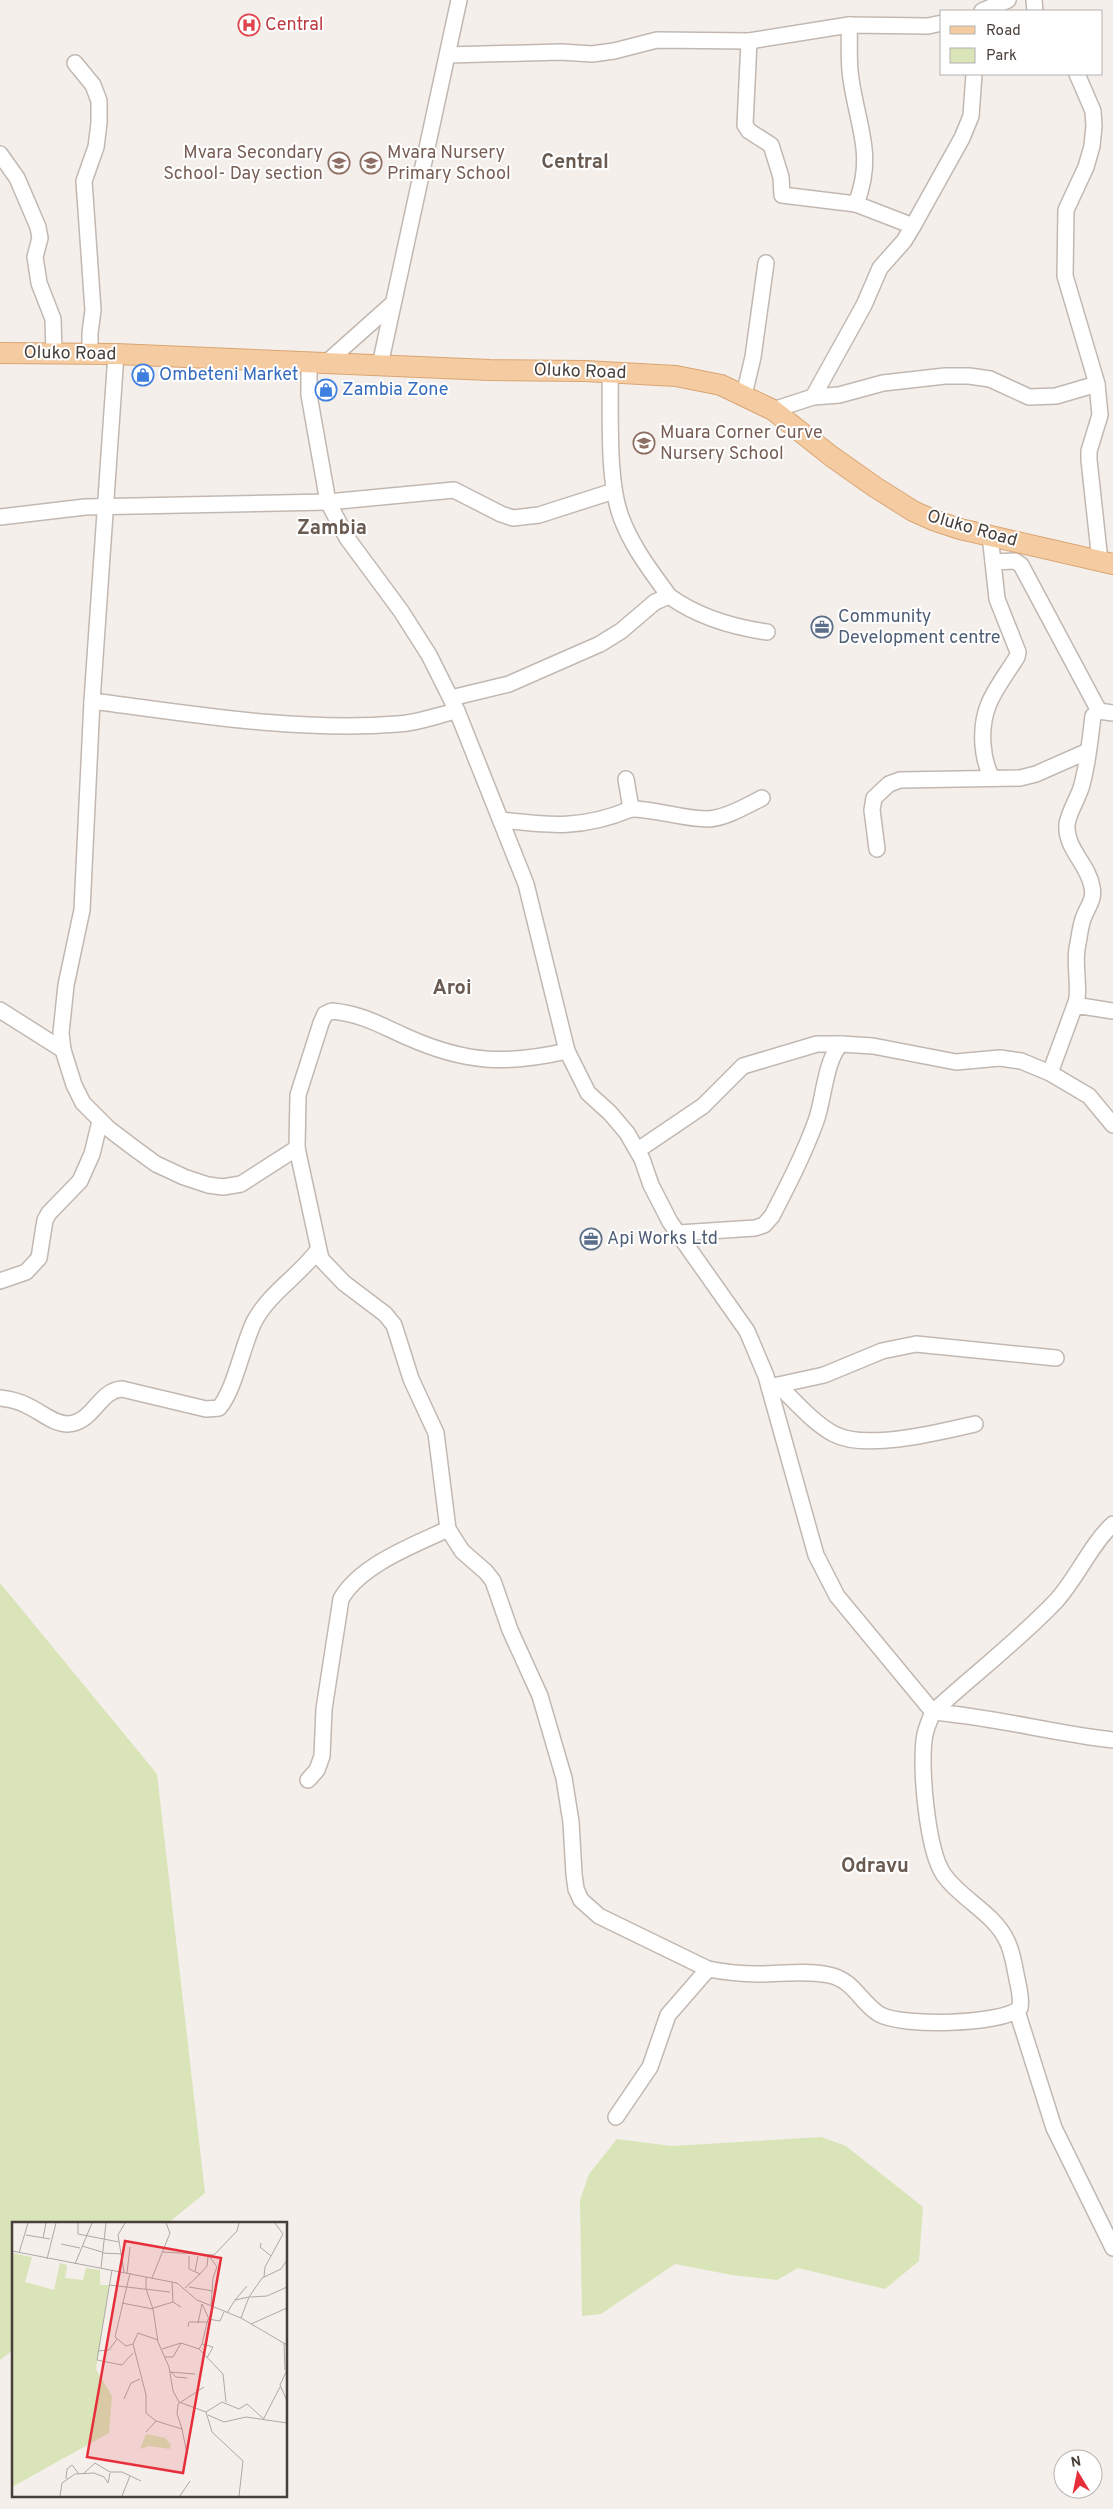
<svg xmlns="http://www.w3.org/2000/svg" width="1113" height="2509" font-family="Overpass,sans-serif">
<style>
.green{fill:#d9e4b8}
.lines{fill:none;stroke-linecap:round;stroke-linejoin:round}
.minor-casing{stroke:#c2b8b1;stroke-width:18}
.major-casing{stroke:#d9a573;stroke-width:22}
.minor{stroke:#fff;stroke-width:15}
.major{stroke:#f5cca2;stroke-width:20}
.labels{text-anchor:middle;dominant-baseline:central;stroke-width:4;stroke-linejoin:round;paint-order:stroke}
.health-label{font-size:18px;fill:#be3a42;stroke:#fff;text-anchor:start}
.education-label{font-size:18px;fill:#785e54;stroke:#fff;text-anchor:start}
.street-label{font-size:18px;fill:#473f39;stroke:#fff}
.shop-label{font-size:18px;fill:#366cbe;stroke:#fff;text-anchor:start}
.service-label{font-size:18px;fill:#4e5e75;stroke:#fff;text-anchor:start}
.quarter-label{font-size:20px;font-weight:bold;fill:#695b51;stroke:#fff}
.inset-road{fill:none;stroke:#afa9a4;stroke-width:1}
.view{fill:#e62f3a;fill-opacity:0.15;stroke:#e62f3a;stroke-width:2.5}
.inset-edge{fill:none;stroke:#473f39;stroke-width:2.5}
</style>
<rect width="100%" height="100%" fill="#f4efeb"/>
<!-- green -->
<g class="green">
<path d="M0 1583 157 1774 205 2193 168 2223H14V2349L0 2360Z"/>
<path d="M821 2137 846 2146 923 2207 919 2261 885 2289 798 2268 777 2280 732 2275 675 2264 601 2314 582 2316 580 2200 589 2174 617 2139 672 2146Z"/>
</g>
<g class="lines">
<!-- minor casing -->
<g class="minor-casing">
<g id="minor">
<path d="M1034 0 1035 11"/>
<path d="M982 11 1008 0"/>
<path d="M849 25C850 43 848 62 851 79 858 128 875 155 856 204"/>
<path d="M749 41 745 125 749 131 771 145 781 177 782 195 856 204 913 226 904 241 880 268 864 305 813 397 773 410"/>
<path d="M448 55 561 52 592 54 614 51 657 40 749 41 849 25 928 26 942 23"/>
<path d="M75 63 93 85 99 101V123L96 147 84 181 93 310 90 333V353"/>
<path d="M1077 74 1093 111 1094 126 1092 146 1086 167 1066 210 1065 276 1097 384 1100 415 1089 451V460L1100 561"/>
<path d="M0 154 17 178 38 227 40 238 35 257 39 283 53 319 54 352"/>
<path d="M913 226 962 138 971 116 974 74"/>
<path d="M116 354 92 701 82 910 66 985 61 1033 63 1050 74 1085 83 1103 109 1129 134 1148 156 1164 184 1177 208 1185 223 1187 241 1184 297 1148 298 1095 321 1023 325 1014 332 1011C362 1014 380 1025 407 1037 465 1063 506 1065 567 1051"/>
<path d="M309 363V395L328 502 347 538 401 611 429 655 457 711 526 884 567 1051 588 1093 610 1113 627 1133 642 1159 651 1185 670 1222 747 1331 766 1376 816 1555 837 1596 933 1712C994 1717 1052 1733 1113 1740"/>
<path d="M326 363 391 305"/>
<path d="M380 365 459 0"/>
<path d="M610 373C611 414 607 480 621 517 632 547 651 571 669 596"/>
<path d="M744 395 753 357 766 263"/>
<path d="M813 397 839 395 883 383 945 376H969L990 379 1029 397 1056 396 1097 384"/>
<path d="M0 517 85 507 328 502 454 490 501 514 513 518 539 515 614 491"/>
<path d="M990 536 993 562 1015 561 1021 565 1099 711"/>
<path d="M451 698 509 684 600 644 621 631 655 602 669 596C698 617 732 627 767 632"/>
<path d="M92 701C193 714 296 732 398 724 419 723 437 715 457 711"/>
<path d="M992 778C986 767 984 758 983 745 980 705 997 689 1017 657L1018 652 997 599 993 562"/>
<path d="M631 809C657 809 682 819 708 819 726 818 746 806 762 798"/>
<path d="M501 820C551 826 583 829 631 809L626 779"/>
<path d="M877 849 872 810 874 798 889 784 900 780 1020 778 1036 774 1088 751"/>
<path d="M1075 1005C1081 994 1074 965 1077 949 1079 939 1080 928 1083 919 1087 907 1095 900 1092 887 1088 863 1065 849 1067 824 1069 812 1077 800 1081 788 1088 765 1090 740 1093 716L1099 711 1113 713"/>
<path d="M0 1010 63 1050"/>
<path d="M1050 1073 1089 1096 1113 1125"/>
<path d="M297 1148 321 1259 344 1283 385 1314 394 1325 411 1379 436 1433 448 1529 462 1551 486 1572 493 1581 510 1630 540 1696 564 1778 571 1822 574 1874 576 1889 581 1900 599 1916 708 1969"/>
<path d="M638 1150 703 1106 743 1066 817 1044H841"/>
<path d="M679 1233 755 1228 764 1225 772 1216C788 1185 804 1154 816 1121 824 1099 825 1060 841 1044L873 1046 956 1062 1000 1058 1021 1061 1050 1073 1075 1005 1113 1011"/>
<path d="M0 1281 26 1272 39 1258 45 1220 49 1213 80 1181 92 1154 100 1121"/>
<path d="M778 1385C795 1401 813 1423 834 1434 866 1451 940 1432 975 1424"/>
<path d="M769 1387 824 1375 882 1351 916 1344 1056 1358"/>
<path d="M0 1398C9 1399 18 1401 26 1405 40 1411 53 1424 68 1424 93 1423 99 1390 122 1389L206 1409 219 1408C235 1389 242 1347 254 1322 269 1293 299 1276 318 1250"/>
<path d="M308 1780 317 1770 322 1756 324 1709 341 1599C360 1565 414 1545 448 1529"/>
<path d="M1017 2011 1054 2128 1113 2248"/>
<path d="M616 2117 650 2067 668 2015 708 1969C724 1972 741 1974 757 1974 781 1974 806 1970 829 1975 854 1980 860 2002 879 2014 900 2027 1002 2025 1020 2008 1022 1997 1018 1985 1016 1974 1014 1963 1012 1951 1007 1941 994 1913 962 1900 944 1875 927 1851 919 1763 925 1734 927 1726 930 1719 933 1712 973 1675 1018 1641 1056 1601 1077 1578 1091 1544 1113 1524"/>
</g>
</g>
<!-- major casing -->
<g class="major-casing">
<path id="major" d="M0 353 116 354 490 370 585 371 676 376 721 385 773 410 831 456 875 487 913 511 933 520 960 529 1113 564"/>
</g>
<!-- minor -->
<use href="#minor" class="minor"/>
<!-- major -->
<use href="#major" class="major"/>
</g>
<!-- icons -->
<defs>
<g id="hospital-ring" transform="scale(1.125)"><circle r="9.5" fill="#fff" stroke="#e0444e" stroke-width="1.5"/><path d="M-5-5h3v3.5h4V-5h3V5h-3V1.5h-4V5h-3Z" fill="#e0444e"/></g>
<g id="school-ring" transform="scale(1.125)"><circle r="9.5" fill="#fff" stroke="#8d6e63" stroke-width="1.5"/><path d="M0-5L7-2L0 1L-7-2ZM-4 1L0 2.5L4 1V4Q0 6-4 4Z" fill="#8d6e63"/></g>
<g id="shop-ring" transform="scale(1.125)"><circle r="9.5" fill="#fff" stroke="#3f7fe0" stroke-width="1.5"/><path d="M-5-2.5h2.3a2.7 3.5 0 0 1 5.4 0H5L5.5 6h-11ZM-1.5-2.5h3a1.5 2.3 0 0 0-3 0Z" fill="#3f7fe0"/></g>
<g id="office-ring" transform="scale(1.125)"><circle r="9.5" fill="#fff" stroke="#5c6f8a" stroke-width="1.5"/><path d="M-6-3h4V-5.5h4V-3h4V5H-6ZM-1-4.5V-3h2v-1.5ZM-6 0V1H6V0Z" fill="#5c6f8a"/></g>
</defs>
<g fill-rule="evenodd">
<use href="#hospital-ring" x="249" y="25"/>
<use href="#school-ring" x="339" y="163"/>
<use href="#school-ring" x="371" y="163"/>
<use href="#shop-ring" x="143" y="375"/>
<use href="#shop-ring" x="326" y="390"/>
<use href="#school-ring" x="644" y="443"/>
<use href="#office-ring" x="822" y="627"/>
<use href="#office-ring" x="591" y="1239"/>
</g>
<g class="labels">
<!-- health labels -->
<g class="health-label">
<text x="265" y="25">Central</text>
</g>
<!-- education labels -->
<g class="education-label">
<text x="323" y="153" text-anchor="end">Mvara Secondary<tspan x="323" dy="21">School- Day section</tspan></text>
<text x="387" y="153">Mvara Nursery<tspan x="387" dy="21">Primary School</tspan></text>
<text x="660" y="433">Muara Corner Curve<tspan x="660" dy="21">Nursery School</tspan></text>
</g>
<!-- street labels -->
<g class="street-label">
<text transform="translate(70 354) rotate(1)">Oluko Road</text>
<text transform="translate(580 372) rotate(2)">Oluko Road</text>
<text transform="translate(972 529) rotate(16)">Oluko Road</text>
</g>
<!-- shop labels -->
<g class="shop-label">
<text x="159" y="375">Ombeteni Market</text>
<text x="342" y="390">Zambia Zone</text>
</g>
<!-- service labels -->
<g class="service-label">
<text x="838" y="617">Community<tspan x="838" dy="21">Development centre</tspan></text>
<text x="607" y="1239">Api Works Ltd</text>
</g>
<!-- quarter labels -->
<g class="quarter-label">
<text x="575" y="163">Central</text>
<text x="332" y="529">Zambia</text>
<text x="452" y="989">Aroi</text>
<text x="875" y="1867">Odravu</text>
</g>
</g>
<!-- overview -->
<g transform="translate(12 2222)">
<rect width="275" height="275" fill="#f4efeb"/>
<path d="M0 31 20 35 13 60 42 68 48 41 55 43 53 56 71 58 74 46 88 48V63H97L84 147 100 174 97 211 0 265ZM134 212 153 216 159 223 158 227 137 224 128 227Z" fill="#d9e4b8"/>
<path class="inset-road" d="M66 1V12L107 20M14 13 38 17M31 16 34 1M249 21 248 25 259 34M49 22 68 26M70 24 90 30M0 29 165 61 185 78 229 96 275 123M151 30 202 33 225 9 227 1M7 31 16 1M90 31 110 32M198 35 205 45 201 56 199 84M35 37 44 1M63 42 80 1M89 46 94 1M100 48 85 138 110 143 121 131M183 49 186 34M112 50 106 13 113 1M115 51 118 25M118 51 103 115 114 124 121 122 126 111 146 118M188 52 195 44 196 35M134 55V67L141 87 146 120 157 145 161 169 167 180 194 190 200 210 231 239 227 274M252 55 253 45 271 12 263 1M140 56 158 11 154 1M160 60 161 80M97 63 158 70M177 65 201 69M173 66 188 52 177 47V34M238 75 255 74 275 65M223 78 235 64M110 81 141 87M190 82 197 97M141 86 161 80 169 85M215 91 223 78 237 75M229 96 237 75 250 56 269 47 275 38M186 101 190 82M239 102 275 86M176 105 177 100H195M272 121 273 148M121 122 134 173V191L144 199M190 122 196 97 208 99 212 90M150 127 169 121M187 127 211 152 214 180M86 129 97 128 105 117M153 135H161L169 121 187 127 190 122 201 125 195 136M275 148 268 163 275 179M158 150 183 152M159 150 164 155 175 156M112 177 119 161 128 157M194 190 210 180 227 187 235 182 252 197M196 193 212 200 234 195 275 201M251 198 268 165M170 207 175 232M134 210 144 199 170 207 165 192 166 182 192 165M71 252 83 241 98 250H110L129 259M54 257 55 247 60 243 67 252M48 274 50 261 63 252 82 251 92 255 96 261 98 251M110 274 118 254M168 274 178 259"/>
<path class="view" d="M113 19 209 36 171 251 75 235Z"/>
<rect width="275" height="275" class="inset-edge"/>
</g>
<!-- legend -->
<rect x="940" y="10" width="162" height="65" fill="#ffffff" stroke="#b5b2b0"/>
<rect x="950" y="26" width="25" height="8" fill="#f5cca2" stroke="#b5b2b0"/>
<text x="986" y="35" font-size="15" fill="#473f39">Road</text>
<rect x="950" y="48" width="25" height="15" fill="#d9e4b8" stroke="#b5b2b0"/>
<text x="986" y="60" font-size="15" fill="#473f39">Park</text>
<!-- north arrow -->
<g transform="translate(1078 2474) rotate(350)"><circle r="24" fill="#ffffff" stroke="#b5b2b0"/>
<path d="M0-4L9 19L0 12L-9 19Z" fill="#e62f3a"/>
<text y="-8" font-size="14" font-weight="bold" text-anchor="middle" fill="#473f39">N</text>
</g>
</svg>
